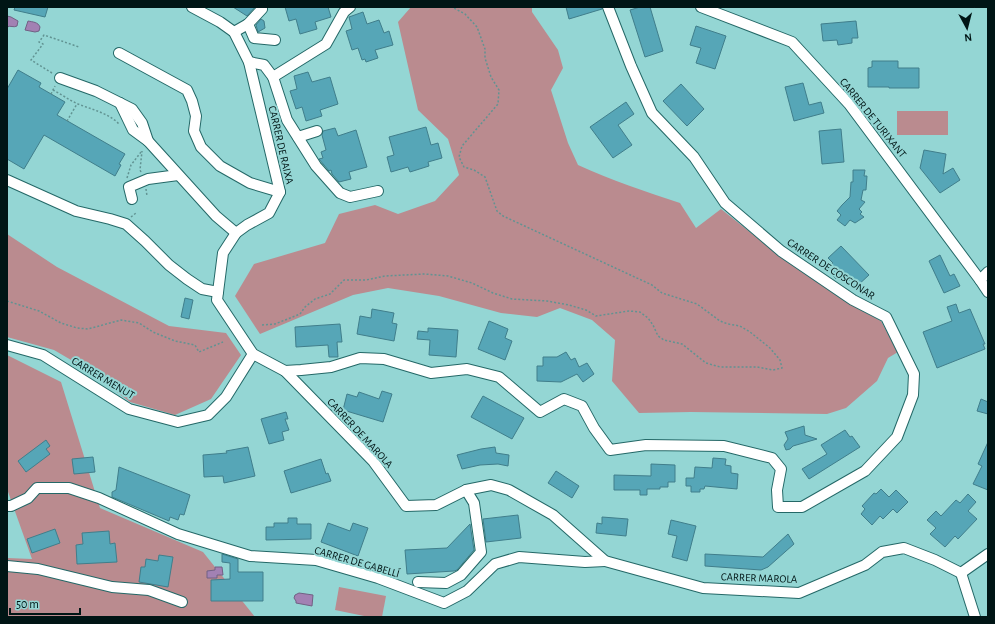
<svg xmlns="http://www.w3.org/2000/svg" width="995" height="624" font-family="'Alegreya Sans',sans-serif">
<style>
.green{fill:#ba8b8f}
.water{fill:#a281b3;stroke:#716184}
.building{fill:#56a6b7;stroke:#407e8b}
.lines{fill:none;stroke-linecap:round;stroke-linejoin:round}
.minor-casing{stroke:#246867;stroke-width:12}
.path{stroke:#619392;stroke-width:1.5;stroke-dasharray:2 2;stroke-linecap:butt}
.minor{stroke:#fff;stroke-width:10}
.labels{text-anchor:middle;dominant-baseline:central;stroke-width:4;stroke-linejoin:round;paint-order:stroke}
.street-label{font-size:11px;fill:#001515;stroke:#94d6d4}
</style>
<rect width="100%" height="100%" fill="#94d6d4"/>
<!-- green -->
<g class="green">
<path d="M411 7H532V12L558 50 563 68 551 90 568 143 578 165C611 180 646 192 680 203L696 228 721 209 790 264 859 309 881 321 898 352 888 358 877 381 846 408 827 414 691 412 639 413 612 381 615 340 592 320 560 308 537 317 501 313 439 296 388 288 353 295 260 334 235 296 254 264 325 243 339 214 375 205 398 214 435 201 459 175 448 139 418 110 398 22Z"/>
<rect x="897" y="111" width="51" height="24"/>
<path d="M7 234 57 267 169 326 226 333 241 355 211 399 175 415 130 402 83 367 54 350 7 337Z"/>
<path d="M7 355 61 382 100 508 203 552 255 617H7V558L32 559 7 489Z"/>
<path d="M339 587 386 596 382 617H369L335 610Z"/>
</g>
<!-- water -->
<g class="water">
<path d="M7 16 11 17 18 21 17 26C13 28 11 25 7 27Z"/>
<path d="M28 21C33 22 38 22 40 27L39 31 35 32 25 30Z"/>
<path d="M215 567H222L223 575H217V578H207V571L215 570Z"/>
<path d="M299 593 313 595 312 606 296 603V601L294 598 295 595Z"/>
</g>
<!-- building -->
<g class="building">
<path d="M15 7H48L45 17 14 10Z"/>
<path d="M233 7H255L247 16Z"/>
<path d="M285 7H328L331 17 315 22 317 29 300 34 296 19 289 21Z"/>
<path d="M566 7H602V9L569 19Z"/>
<path d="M640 7H650L663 51 645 57 630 10Z"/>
<path d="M363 12 367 24 379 20 384 33 389 31 393 45 375 50 378 58 366 62 365 59 362 60 358 48 352 50 346 31 352 29 349 17Z"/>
<path d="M261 19 264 21 265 28 258 32 256 25Z"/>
<path d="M856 21 858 38H852V43L838 45 837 40 823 41 821 24Z"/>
<path d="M696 26 726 36 715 69 696 63 701 48 690 45Z"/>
<path d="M872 61H898V68H919V88H889V87H868V68L872 67Z"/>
<path d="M18 70 41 83 39 87 65 102 57 115 125 154 119 164 121 165 115 176 44 135 24 169 7 159V89Z"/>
<path d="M308 72 312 82 330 77 338 104 320 110 322 116 306 121 302 107 296 109 290 91 297 89 294 76Z"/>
<path d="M803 83 809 105 821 102 824 113 794 121 785 87Z"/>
<path d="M681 84 704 109 687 126 663 101Z"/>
<path d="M626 102 634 114 618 125 632 145 613 158 590 127Z"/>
<path d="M426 127 431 145 438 143 442 158 428 162 429 166 410 172 408 167 391 172 387 157 394 155 389 137Z"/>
<path d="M335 128 338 136 356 130 367 167 349 172 351 179 339 182 332 174 331 170 329 171 319 159 323 158 321 152 326 150 322 135 323 131Z"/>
<path d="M841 129 844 162 822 164 819 131Z"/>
<path d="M924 150 946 154 943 174 953 168 960 180 940 193 920 168Z"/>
<path d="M853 170H865L864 176H867L866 190H863L861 200 865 202 859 209 862 212 860 214 864 217 855 223 850 220 845 226 837 220 841 215 837 211 842 205 850 197 851 182H853Z"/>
<path d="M841 246 869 275 856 287 842 273 836 279 826 269 833 263 828 258Z"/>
<path d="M940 255 950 276 954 274 960 286 944 293 929 261Z"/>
<path d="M185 298 193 300 189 319 181 317Z"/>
<path d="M956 304 959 313 970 309 985 344H983L985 349 937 368 923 332 952 321 947 307Z"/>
<path d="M372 309 394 313 392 323 397 324 394 341 357 334 360 316 371 318Z"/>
<path d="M489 321 508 329 505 338 512 341 505 360 478 349Z"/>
<path d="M340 324 342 342H337L338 357H329L328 345 296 347 295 327Z"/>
<path d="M428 328 458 330 456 357 429 355 430 340 417 339 418 331 428 332Z"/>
<path d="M566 352 571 360 575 358 579 367 587 363 594 374 583 382 577 374 561 382 537 381V366H543V357H557Z"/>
<path d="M382 391 392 394 383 422 343 410 347 394 357 397 359 392 379 399Z"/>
<path d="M483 396 524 418 512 439 471 417Z"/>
<path d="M981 399 988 402V414L977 411Z"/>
<path d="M286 412 288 419H285L289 430 282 432 284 440 269 444 261 419Z"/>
<path d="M804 426 805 435 817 439 793 446 790 449 786 450 784 445 788 439 785 432Z"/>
<path d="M845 430 850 437 852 436 860 447 809 479 802 469 827 454 821 445Z"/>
<path d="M46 440 50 446 46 449 50 454 26 472 18 461Z"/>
<path d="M988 442V490L973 484 982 466 978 464Z"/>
<path d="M248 447 255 476 224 483 223 476 204 477 203 455 227 453 226 451Z"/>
<path d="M495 447 496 453 509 455 508 466 498 464 480 465 462 469 457 455 481 449Z"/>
<path d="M93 457 95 472 74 474 72 459Z"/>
<path d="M713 458 726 459 725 465 731 466V473L738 474 737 489 705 486 704 489H700V492H691V486H686V478H694L695 467 712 468Z"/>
<path d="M321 459 326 474 328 473 331 481 291 493 284 471Z"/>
<path d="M651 464 675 465V482H668V487H660V489H647V495H640V490H614V475L651 476Z"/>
<path d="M119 467 190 495 184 515 180 514 178 520 170 517 169 521 112 497V492L116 490Z"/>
<path d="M556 471 579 486 572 498 548 483Z"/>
<path d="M881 489 889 497 896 490 908 502 897 513 893 509 883 519 880 516 872 525 861 514 865 509 862 506 874 493 876 494Z"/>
<path d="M968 494 976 502 968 511 977 519 958 539 955 536 945 547 930 534 936 528 927 520 936 511 941 516 956 500 960 503Z"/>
<path d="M518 515 521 538 486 542 483 519Z"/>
<path d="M602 517 628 519 626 536 596 533 597 523 602 524Z"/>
<path d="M288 518H297V524H311V539L266 540V527H274V523H288Z"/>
<path d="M671 520 696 526 687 561 672 557 677 536 668 534Z"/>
<path d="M328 523 350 531 353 523 368 528 358 556 321 542Z"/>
<path d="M470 524 474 550 457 570 454 571 407 574 405 550 447 548Z"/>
<path d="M55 529 60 543 32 553 27 539Z"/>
<path d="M109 531 110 544 115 543 117 562 77 564 76 545 83 544 82 533Z"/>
<path d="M788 534 794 544 768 567 761 570 705 566V554L763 557Z"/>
<path d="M222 554 238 559V572H263V601H211V580L230 579V563L222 562Z"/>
<path d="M159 555 173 557 168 587 139 582 141 567H145L146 559 158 561Z"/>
</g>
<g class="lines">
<!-- minor casing -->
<g class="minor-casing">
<g id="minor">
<path d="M192 7 220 22 234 32 249 62 280 192 269 213 247 225 236 233 223 253 217 300 253 354 285 371 373 461 406 506 436 505 466 490 491 485 509 490 553 515 605 561 703 588 799 593 865 565 882 552 904 548 935 560 961 573"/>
<path d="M701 7 792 42 849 104 980 280 988 292"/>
<path d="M248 24 254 38 275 40"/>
<path d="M234 32 248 24 262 9 261 7"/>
<path d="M119 53 187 90 192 101 196 116 194 131 201 147 220 166 250 183 280 192"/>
<path d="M249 62 264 65 273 77 326 44 344 12 350 7"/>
<path d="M273 77 287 120 316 166 340 193 350 197 378 191"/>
<path d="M60 78 96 91 132 109 142 123 148 141"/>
<path d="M120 103 133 130 148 141 216 216 236 233"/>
<path d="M298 137 317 131"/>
<path d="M7 180 76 211 110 219 126 224 145 241 169 265 187 279 202 289 218 292"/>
<path d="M132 199 129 187 148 179 178 175"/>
<path d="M980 280 988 272"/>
<path d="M7 345 43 355 129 409 178 422 208 415 226 397 253 354"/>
<path d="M285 371 301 370 331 367 360 358 384 359 431 373 467 369 499 377 540 412 564 399 582 406 594 428 610 450 646 445 724 446 772 458 781 469 777 490 778 507H802L865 471 897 437 913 395 914 374 886 317 853 300 781 251 725 203 694 157 652 113 631 66 608 7"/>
<path d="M7 506H11L28 498 37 488H69L99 498 178 534 250 556 316 560 378 578 444 603 467 591 495 564 519 557 585 562 605 561"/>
<path d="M7 566 38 569 112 587 149 590 182 602"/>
<path d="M961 573 975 617"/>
<path d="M961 573 988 554"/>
<path d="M418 582 446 583 461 575 481 552 474 503 466 490"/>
</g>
</g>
<!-- path -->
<g class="path">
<path d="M52 73 31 60 43 44 39 42 44 35 79 47"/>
<path d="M53 90C61 94 69 100 78 104 93 110 109 113 120 125"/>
<path d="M51 94 55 86"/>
<path d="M67 121 77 104"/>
<path d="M141 172 140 170 142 151"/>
<path d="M127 178 131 165 141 152"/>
<path d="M146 189 147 196"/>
<path d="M131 217 136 213"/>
<path d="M7 301 39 311 61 323 77 328 88 329 121 320 139 323 153 332 175 341 195 345 199 352 223 342"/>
<path d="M262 325 275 324 300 314 305 307 315 299 330 294 344 280H366L385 276 425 274 448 276 472 283 493 293 512 299 547 301 569 305 586 310 596 316 629 311 640 312 648 318 653 325 658 336 664 340 682 344 706 363 720 367H757L773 370 782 368 780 360 770 348 750 332 740 326 728 324 720 321 697 304 662 293 652 285 503 216 497 211 485 177 474 170 464 167 459 157 462 146 498 104 499 90 491 77 485 58V49L477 27 465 14 452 7"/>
</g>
<!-- minor -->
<use href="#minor" class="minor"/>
</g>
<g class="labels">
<!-- street labels -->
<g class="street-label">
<text transform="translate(873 118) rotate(51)">CARRER DE TURIXANT</text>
<text transform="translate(281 145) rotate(77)">CARRER DE RAIXA</text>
<text transform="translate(831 269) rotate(33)">CARRER DE COSCONAR</text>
<text transform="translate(103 378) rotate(31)">CARRER MENUT</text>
<text transform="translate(360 433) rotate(47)">CARRER DE MAROLA</text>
<text transform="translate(357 562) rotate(16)">CARRER DE GABELLÍ</text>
<text transform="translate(759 578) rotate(2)">CARRER MAROLA</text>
</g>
</g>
<!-- border -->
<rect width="995" height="624" fill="none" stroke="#001515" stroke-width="16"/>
<!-- north arrow -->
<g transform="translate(967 28) rotate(173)" stroke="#94d6d4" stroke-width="3" paint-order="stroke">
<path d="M0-3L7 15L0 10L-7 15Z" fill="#001515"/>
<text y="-6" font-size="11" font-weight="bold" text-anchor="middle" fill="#001515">N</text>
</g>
<!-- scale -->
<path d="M10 608v6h70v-6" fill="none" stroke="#001515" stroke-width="2"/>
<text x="16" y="608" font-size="12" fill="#001515" stroke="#94d6d4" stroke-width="3" paint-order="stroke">50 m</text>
</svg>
